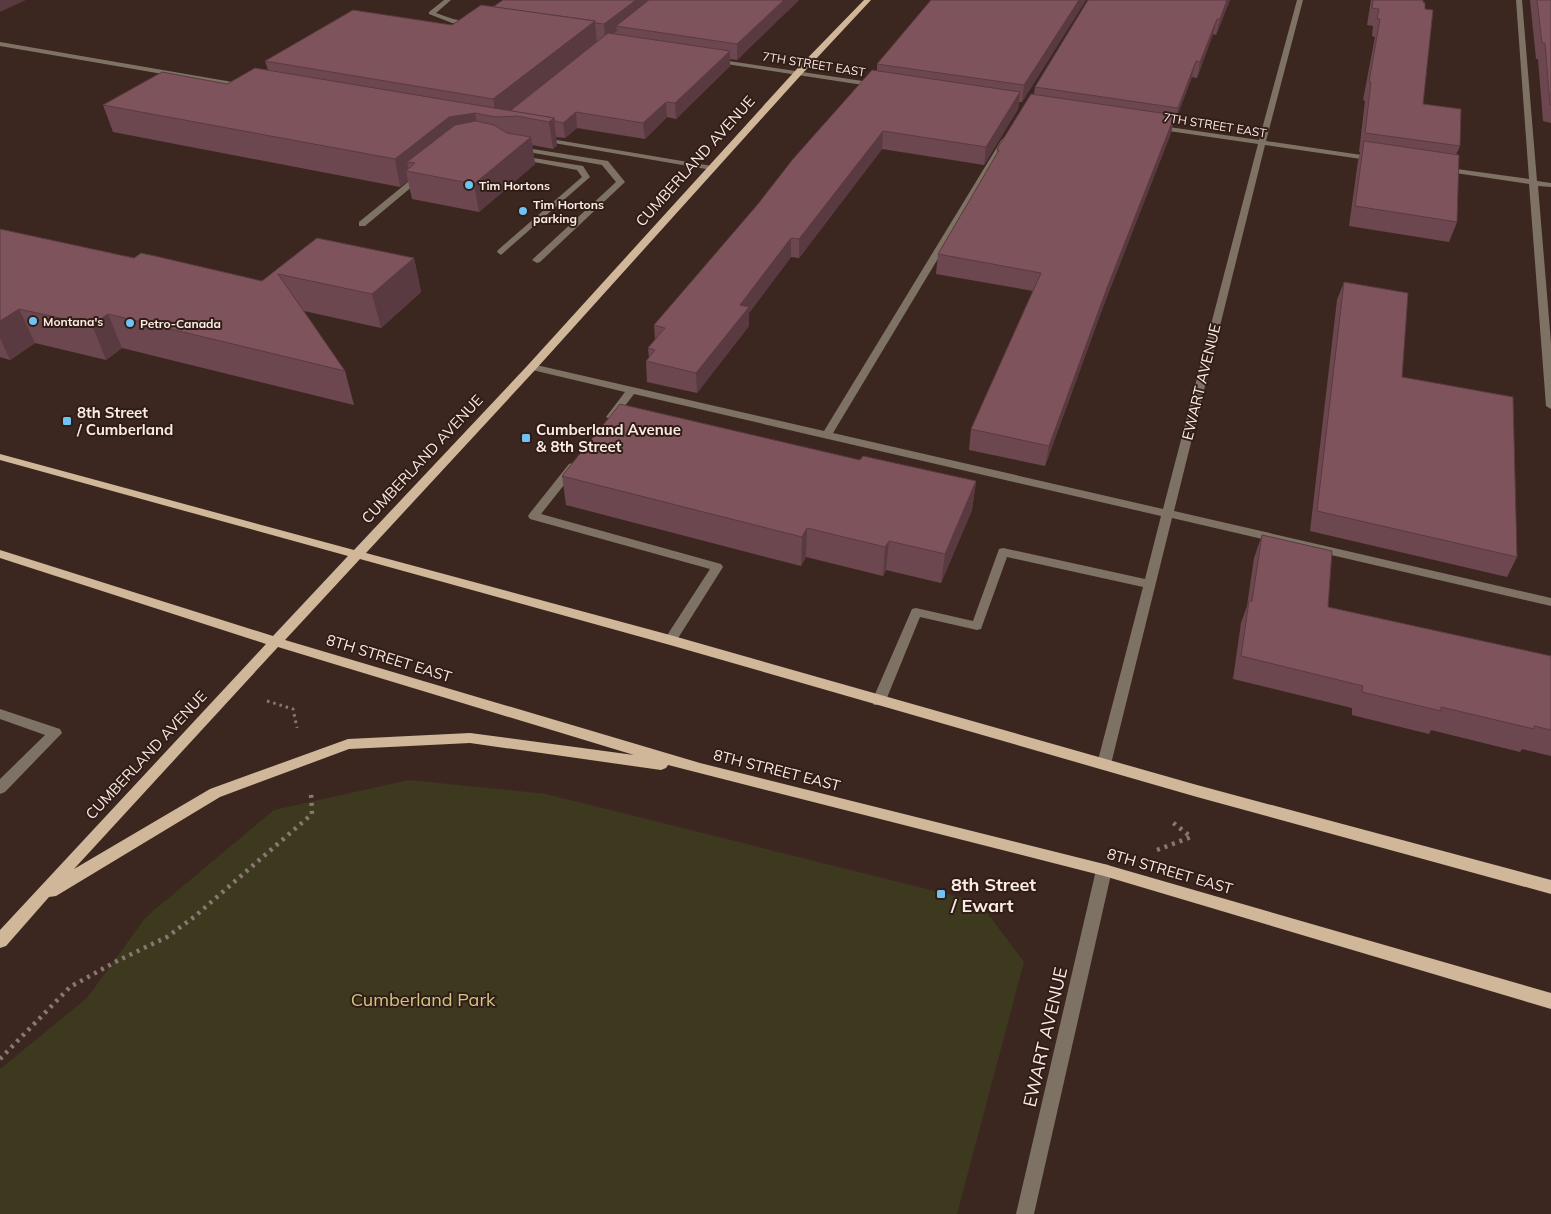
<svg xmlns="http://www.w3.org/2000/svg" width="1551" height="1214" font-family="Mulish,sans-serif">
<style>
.green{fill:#3c391e}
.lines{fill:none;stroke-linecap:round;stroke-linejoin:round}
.path-far1{stroke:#897771;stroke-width:3;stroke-dasharray:2.5 4;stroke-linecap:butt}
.path{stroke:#897771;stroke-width:4.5;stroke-dasharray:3 5;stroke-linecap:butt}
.minor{fill:#7e7264;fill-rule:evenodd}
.major{fill:#d0b799;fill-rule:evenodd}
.wall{fill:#6d474f}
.shaded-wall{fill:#593a40}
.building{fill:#7f535c;stroke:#593a40}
.poi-dot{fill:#6fc2f4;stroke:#321d16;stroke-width:2}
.labels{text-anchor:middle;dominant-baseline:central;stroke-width:4;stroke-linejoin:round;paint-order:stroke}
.far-street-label{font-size:12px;fill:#f9ebe6;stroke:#321d16}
.far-poi-label{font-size:12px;font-weight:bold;fill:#f9ebe6;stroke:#321d16;text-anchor:start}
.street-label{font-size:15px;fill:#f9ebe6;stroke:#321d16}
.poi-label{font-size:15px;font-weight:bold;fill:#f9ebe6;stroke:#321d16;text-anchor:start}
.near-poi-label{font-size:18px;font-weight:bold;fill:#f9ebe6;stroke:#321d16;text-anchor:start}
.near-park-label{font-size:18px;fill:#cec884;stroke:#321d16}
.near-street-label{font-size:18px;fill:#f9ebe6;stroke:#321d16}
</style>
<rect width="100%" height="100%" fill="#3c2720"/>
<!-- green -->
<path class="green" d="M409 780 546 794 979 902 1024 962 957 1214H0V1069L87 998 146 917 274 810Z"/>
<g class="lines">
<!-- path-far1 -->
<path class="path-far1" d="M267 701 293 709 297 728"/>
<!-- path -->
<g class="path">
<path d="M1157 850 1191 837 1171 821"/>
<path d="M0 1059 70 987 117 961 167 937 194 917 312 814 311 792"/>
</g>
<!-- minor -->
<g class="minor">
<path d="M444 0H451L436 13 453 19 475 23V25L452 23 429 14V12Z"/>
<path d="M1297 0H1303L1266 141 1375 157 1379 159 1375 161 1265 145 1174 511 1551 598V606L1172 518 1111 764 1109 768 1104 770 1099 768 1097 764 1143 587 1007 557 981 629 977 630 920 617 884 705H874L872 701 912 609 916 608 973 621 999 549 1003 548 1145 579 1161 516 634 394 615 419 611 420 606 417 625 392 528 369 527 367 532 364 824 431 1002 139 1006 137 1010 139 833 433 1163 509 1258 144 1155 129 1151 127 1155 125 1259 140Z"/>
<path d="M1516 0H1522L1537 181 1551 183V187L1538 186 1551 343V409L1546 406 1529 184 1442 171 1438 169 1442 167 1529 179Z"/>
<path d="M0 42 244 84 248 86 244 88 0 46Z"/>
<path d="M715 59 876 83 880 85 876 87 713 62 711 61Z"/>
<path d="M539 137 712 166 716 168 712 170 542 141 538 139Z"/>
<path d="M514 146 608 161 625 182 540 262 537 263 532 260 534 258 616 182 602 165 517 150H514Z"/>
<path d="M515 155 583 166 590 177 501 255 497 252 498 250 582 177 577 170 518 159 514 157Z"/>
<path d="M419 173 426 175 365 226H359V222Z"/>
<path d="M573 463 579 466 541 514 721 564 723 567 675 643H665L664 640 710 569 530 519 528 516 530 513 569 464Z"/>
<path d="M0 709 60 729 62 733 5 792 0 794V779L45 735 0 719Z"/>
<path d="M1104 864 1109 865 1112 870 1034 1214H1016L1096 870 1099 865Z"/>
</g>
<!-- major -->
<path class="major" d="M864 0H871L801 75 536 369 366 553 670 635 1197 785 1551 880V894L1197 797 670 645 360 559 285 640 700 763 1104 864 1551 993V1009L1104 876 668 765 666 768 661 770 470 743 349 749 220 797 56 896 49 897 6 946 0 948V930L266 644 0 558V550L273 636 348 556 0 460V454L354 550 528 365 795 71ZM278 647 634 755 470 733 348 739 210 789 74 869Z"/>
</g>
<!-- wall -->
<g class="wall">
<path d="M503 0H799L737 60 730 59V66L676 119 667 117 645 139 577 128 565 138 556 137 557 145 553 149 532 145 535 164 479 212 412 199 408 181 400 187 113 132 103 105 227 84 268 70 265 61 452 25 493 7Z"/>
<path d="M1086 0 1022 102H1019L1018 109 984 165 882 149 799 258 791 257 749 313V326L697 393 647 382 646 361 649 358 648 348 655 339 654 325 877 71V64Z"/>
<path d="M1230 0 1216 35 1213 34 1197 78 1192 77 1174 124H1173L1171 133 1103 307 1045 466 969 450 971 429 1033 291 936 274 938 254 997 154V149L1034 94 1035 87Z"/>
<path d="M1371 0H1423V104L1460 146 1456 155 1457 222 1449 242 1349 226 1358 161 1360 152H1359L1365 101 1363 100 1375 37 1372 36 1373 26 1367 25Z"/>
<path d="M1530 0H1551V123L1543 121 1538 59H1536Z"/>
<path d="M0 229 134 258 262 281 317 238 414 258 421 292 381 328 304 311 345 371 354 405 122 348 106 360 35 343 10 360 0 357Z"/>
<path d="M1344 282 1402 377 1517 557 1507 577 1310 531 1337 300Z"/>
<path d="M860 460 976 481 972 510 941 583 886 570 883 576 806 557 801 566 566 505 562 476Z"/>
<path d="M1262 535 1328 607 1551 656V756L1522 749 1520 752 1431 730 1429 734 1352 715V708L1233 679 1241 623 1247 606 1254 558Z"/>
</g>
<!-- shaded-wall -->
<g class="shaded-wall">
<path d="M0 0H26L0 12Z"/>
<path d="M636 0H656L616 26 617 31 605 40 604 24Z"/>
<path d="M784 0H799L737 60V44Z"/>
<path d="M1079 0H1086L1022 102 1024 85Z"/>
<path d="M1227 0H1230L1216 35 1220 19Z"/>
<path d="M1217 19 1213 34 1197 78 1200 62Z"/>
<path d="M595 21 597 46 507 113 496 117 493 99Z"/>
<path d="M730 51V66L676 119 675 103Z"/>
<path d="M1196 61 1192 77 1174 124 1178 108Z"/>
<path d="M1020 92 1018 109 984 165 986 147Z"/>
<path d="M666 102 667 117 645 139 643 123Z"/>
<path d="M576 112 577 128 565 138 563 123Z"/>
<path d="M475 113 480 140 415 163 407 162 409 171H406L408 181 400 187 395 159 449 117Z"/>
<path d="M1175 115 1171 133 1103 307 1045 466 1049 446 1107 288Z"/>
<path d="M554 118 557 145 553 149 549 122Z"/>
<path d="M883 131 882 149 799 258V239Z"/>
<path d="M531 137 535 164 479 212 474 184Z"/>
<path d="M791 238V257L749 313V326L697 393 696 373 740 305Z"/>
<path d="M414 258 421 292 381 328 372 294Z"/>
<path d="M19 309 35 343 10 360 0 338V321Z"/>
<path d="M108 314 122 348 106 360 92 325Z"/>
<path d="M976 481 972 510 941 583 945 554Z"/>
<path d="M807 528 806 557 801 566 802 537Z"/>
<path d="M889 541 886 570 883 576 885 547Z"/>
</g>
<!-- building -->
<g class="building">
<path d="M503 0H636L604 24 595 23V21L493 7Z"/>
<path d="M649 0H784L737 44 616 26Z"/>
<path d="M931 0H1079L1024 85 877 64Z"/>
<path d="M1088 0H1227L1220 19H1217L1200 62 1196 61 1178 108 1035 87Z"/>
<path d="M1373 0H1423V2L1425 3V9L1433 10 1423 104 1461 109 1460 146 1365 133 1371 82H1369L1380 19H1377L1379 9 1372 8Z"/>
<path d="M1537 0H1551V105H1550L1545 43H1542Z"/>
<path d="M481 5 595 21 493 99 265 61 353 10 452 25Z"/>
<path d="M608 33 730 51 675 103 666 102 643 123 576 112 563 123 555 121 554 118 510 111Z"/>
<path d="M255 68 554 118 549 122 517 116 496 117 475 113 449 117 395 159 103 105 162 72 227 84Z"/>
<path d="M872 70 1020 92 986 147 883 131 799 239 791 238 740 305 749 307 696 373 646 361 655 350 648 348 665 328 654 325 758 204 793 159Z"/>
<path d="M1031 94 1175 115 1107 288 1049 446 971 429 1041 273 938 254 999 150 997 149Z"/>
<path d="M476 121 494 125 507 133 531 137 474 184 406 171 415 163 407 162 455 125Z"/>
<path d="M1364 141 1459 155 1457 222 1355 206Z"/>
<path d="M0 229 134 258 141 253 155 256 262 281 317 238 414 258 372 294 278 274 345 371 108 314 92 325 19 309 0 321Z"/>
<path d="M1344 282 1408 293 1402 377 1513 397 1517 557 1317 511Z"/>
<path d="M620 404 860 460 863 456 976 481 945 554 889 541 885 547 807 528 802 537 562 476Z"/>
<path d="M1262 535 1332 551 1328 607 1551 656V730L1534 726V729L1441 707V711L1362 692 1363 686 1241 656 1249 601H1252Z"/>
</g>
<!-- markers -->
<g class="poi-dot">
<circle cx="469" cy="185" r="5"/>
<circle cx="523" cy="211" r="5"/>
<circle cx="33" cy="321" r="5"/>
<circle cx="130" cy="323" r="5"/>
<rect x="62" y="416" width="10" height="10" rx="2.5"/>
<rect x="521" y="433" width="10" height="10" rx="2.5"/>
<rect x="936" y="889" width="10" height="10" rx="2.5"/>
</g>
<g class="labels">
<!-- far-street labels -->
<g class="far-street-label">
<text transform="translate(814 64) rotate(9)">7TH STREET EAST</text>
<text transform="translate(1215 125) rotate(9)">7TH STREET EAST</text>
</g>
<!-- far-poi labels -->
<g class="far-poi-label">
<text x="479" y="185">Tim Hortons</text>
<text x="533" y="204">Tim Hortons<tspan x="533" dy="14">parking</tspan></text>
<text x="43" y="321">Montana's</text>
<text x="140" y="323">Petro-Canada</text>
</g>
<!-- street labels -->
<g class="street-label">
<text transform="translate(695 161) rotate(-48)">CUMBERLAND AVENUE</text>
<text transform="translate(1201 382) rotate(-76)">EWART AVENUE</text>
<text transform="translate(422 459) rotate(-47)">CUMBERLAND AVENUE</text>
<text transform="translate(389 658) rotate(17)">8TH STREET EAST</text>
<text transform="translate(146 755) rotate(-47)">CUMBERLAND AVENUE</text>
<text transform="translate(777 770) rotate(14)">8TH STREET EAST</text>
<text transform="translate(1170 871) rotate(16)">8TH STREET EAST</text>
</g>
<!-- poi labels -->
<g class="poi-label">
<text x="77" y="412">8th Street<tspan x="77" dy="17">/ Cumberland</tspan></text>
<text x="536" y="429">Cumberland Avenue<tspan x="536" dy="17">&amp; 8th Street</tspan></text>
</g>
<!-- near-poi labels -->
<g class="near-poi-label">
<text x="951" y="884">8th Street<tspan x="951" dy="21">/ Ewart</tspan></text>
</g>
<!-- near-park labels -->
<g class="near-park-label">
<text x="423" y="999">Cumberland Park</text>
</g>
<!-- near-street labels -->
<g class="near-street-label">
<text transform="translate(1045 1037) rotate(-77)">EWART AVENUE</text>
</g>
</g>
</svg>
